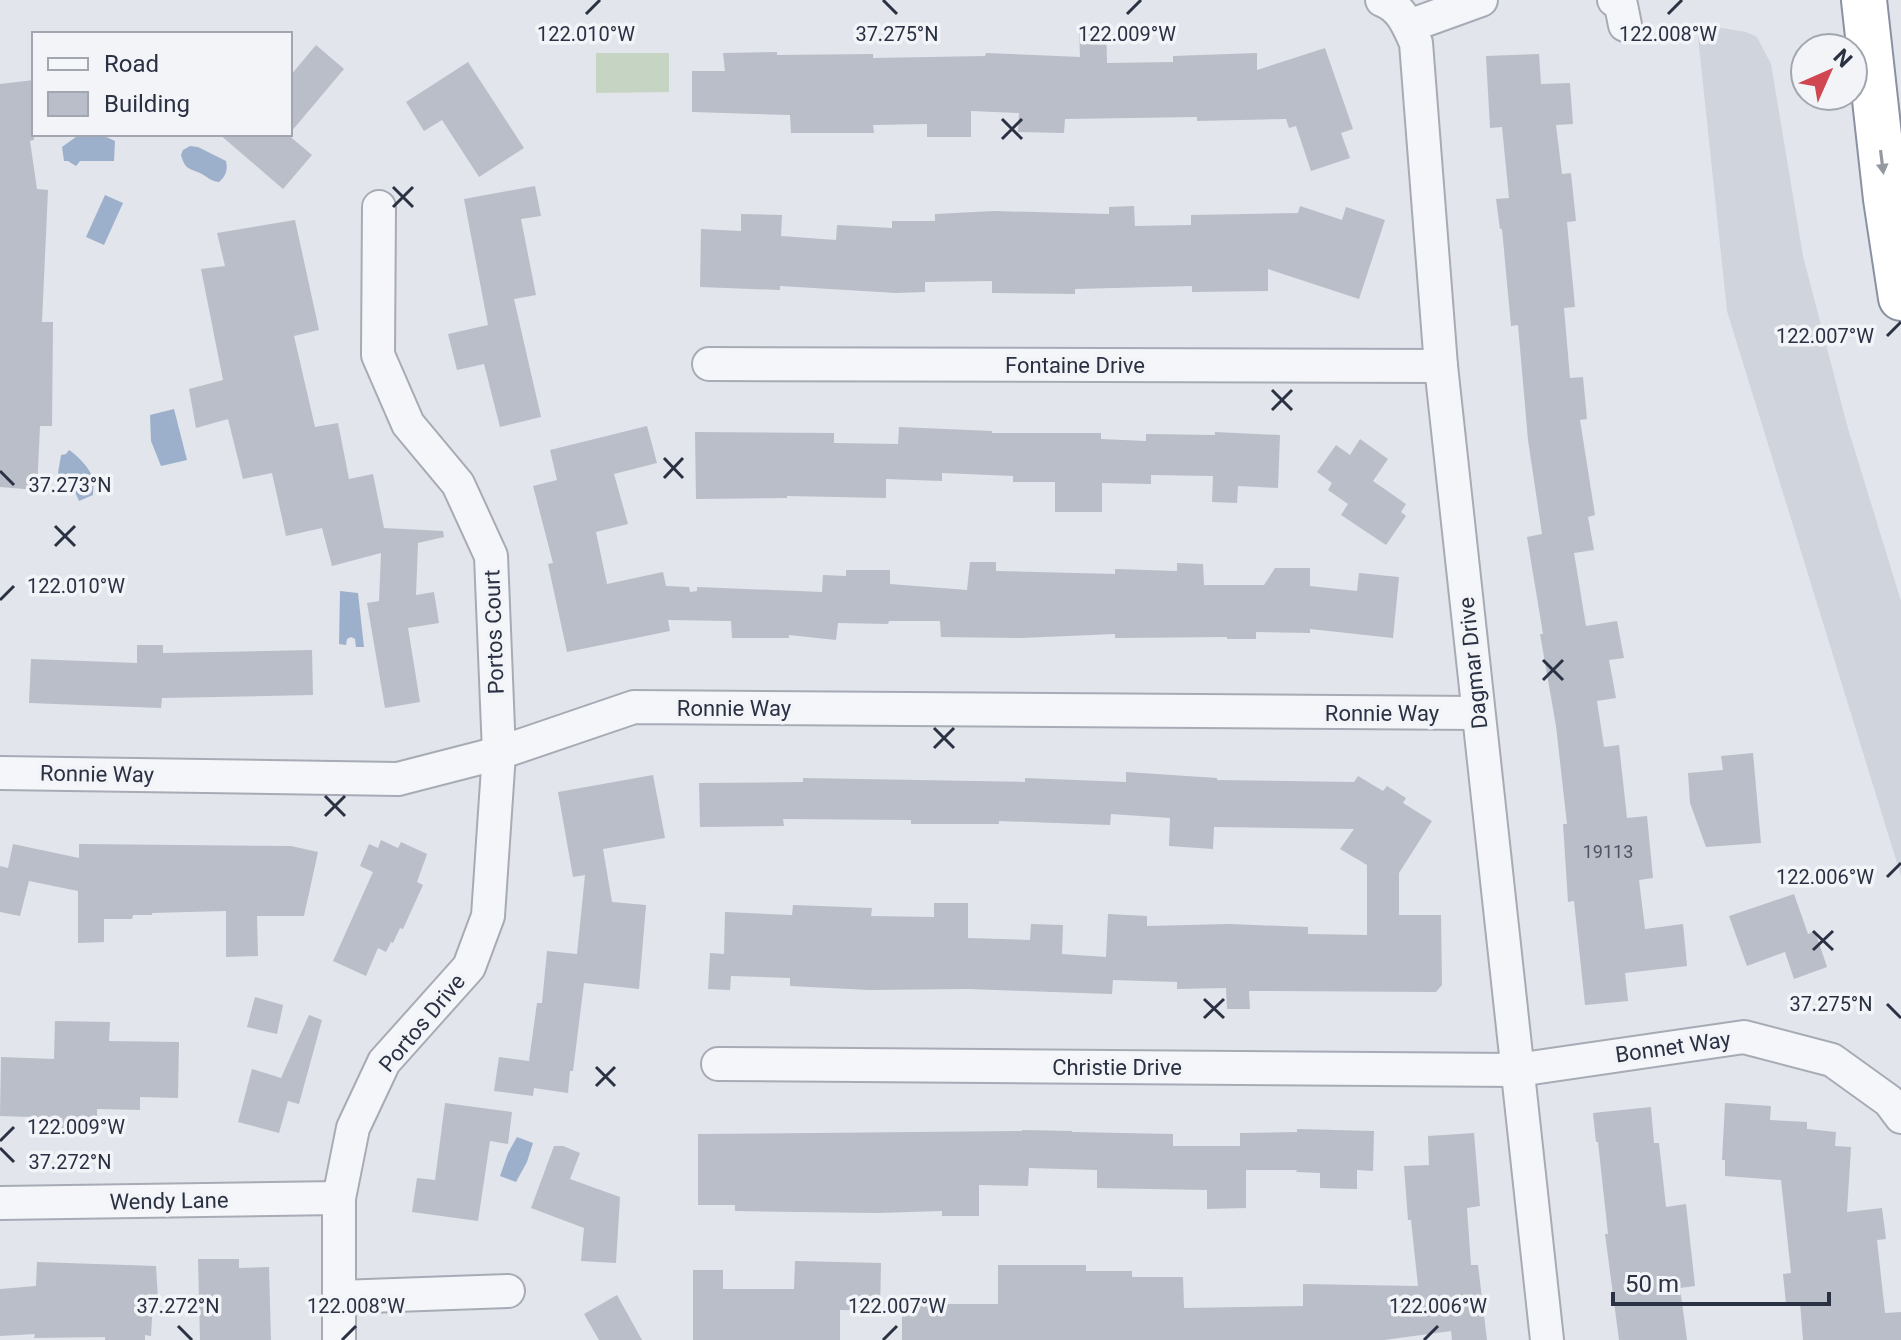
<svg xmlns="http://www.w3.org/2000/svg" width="1901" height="1340" font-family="Roboto,sans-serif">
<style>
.built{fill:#d0d4dd}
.green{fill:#c6d5c3}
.water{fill:#9db0cb}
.building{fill:#b9bec8}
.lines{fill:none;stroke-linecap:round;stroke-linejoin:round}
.minor-casing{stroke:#a7abb5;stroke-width:36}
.highway-casing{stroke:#8991a2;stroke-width:48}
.minor{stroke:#f5f6f9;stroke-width:32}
.highway{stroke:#fff;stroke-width:44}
.oneway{fill:#9498a1}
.ticks{fill:none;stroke:#2a3143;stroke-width:3}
.labels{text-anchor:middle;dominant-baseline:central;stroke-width:7;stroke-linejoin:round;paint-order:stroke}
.number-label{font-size:18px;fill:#4e5464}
.street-label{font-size:22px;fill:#2a3143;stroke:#f2f4f8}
.ticks-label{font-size:20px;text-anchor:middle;fill:#2a3143;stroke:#f2f4f8;stroke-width:7;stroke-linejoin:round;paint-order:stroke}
</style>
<rect width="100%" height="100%" fill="#e2e5eb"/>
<!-- built -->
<path class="built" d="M1704 25 1746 32 1757 37 1771 64 1803 256 1847 425 1901 601V876L1727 311 1697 27Z"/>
<!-- green -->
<path class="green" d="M596 53H669V92L596 93Z"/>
<!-- water -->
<g class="water">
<path d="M80 134H100L115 141 114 161H80L76 166 68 161H64L62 147Z"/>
<path d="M190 146 198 147 226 161C228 170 226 176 219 182 210 181 208 177 200 173 188 168 185 169 181 155L183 150Z"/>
<path d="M105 195 123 203 104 245 86 237Z"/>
<path d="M174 409 187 460 161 466 151 441 150 415Z"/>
<path d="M69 450C78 456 90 468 93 479 94 481 93 493 93 495L79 501 72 485 58 473 61 455 66 454Z"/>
<path d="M340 591 358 593 364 647H356L355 639 351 637 347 639 346 645 339 644Z"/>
<path d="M517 1137 533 1143 527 1162 516 1182 500 1176 508 1153Z"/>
</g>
<!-- building -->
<g class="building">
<path d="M1079 25H1106L1107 63 1173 62V56L1257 53V70L1325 48 1353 129 1341 133 1350 158 1311 171 1296 126 1289 128 1286 119 1197 121V117L1065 119 1064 133 1018 132 1019 113 971 111V137H927V124L873 125 874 133H791L790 115 692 112V71H725L723 53 777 52V55L873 54V58L985 56 986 53 1080 57Z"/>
<path d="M316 45 344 69 290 133V76Z"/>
<path d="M1539 54 1541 84 1570 83 1573 124 1556 125 1562 174 1571 173 1576 221 1567 222 1575 307 1564 308 1570 378 1583 377 1587 419 1580 420 1595 515 1588 517 1594 550 1574 553 1586 626 1617 621 1624 658 1609 660 1616 698 1597 701 1604 747 1619 745 1627 818 1647 816 1653 878 1639 880 1645 929 1683 924 1687 966 1625 973 1628 1001 1585 1005 1574 901 1568 902 1563 824H1567L1556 726 1540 634H1543L1527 537 1542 534 1528 440 1518 325 1511 326 1502 229H1500L1496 199 1509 198 1502 127 1490 128 1486 56Z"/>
<path d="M468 62 524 148 479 177 442 120 424 131 406 102Z"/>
<path d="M34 80V140L30 141 37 189 48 190 42 322H53L52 426H40L37 490 0 487V84Z"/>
<path d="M219 134H287L312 155 283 189Z"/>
<path d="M535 186 541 216 521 219 536 295 514 299 541 417 500 427 484 364 457 370 448 334 488 325 464 199Z"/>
<path d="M1134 206 1135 226 1191 225V215L1298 213 1300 206 1342 220 1346 207 1385 220 1359 299 1268 269V291L1192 292V286L1075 289V294L992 293V281L925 282V292L896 293 780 286V290L700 287 701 229 741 231V214L782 215 781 236 836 240 837 225 892 228V221H935V214L994 211 1109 214V207Z"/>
<path d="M295 220 319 330 294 336 315 427 338 423 349 479 373 474 384 528 443 531 444 537 418 543 416 595 434 592 439 623 408 628 420 702 385 708 367 603 379 601 381 553 332 566 322 528 286 536 272 473 243 479 228 419 196 428 189 389 223 380 201 269 225 266 217 233Z"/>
<path d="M647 426 657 463 614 474 628 524 596 532 607 584 663 572 666 586 689 587 690 592 697 591V587L822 592 823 575 846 576V570H890V584L967 590 970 562H996V571L1115 574V569L1177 571V563L1203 564 1204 585H1264L1275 568H1310V586L1357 591 1359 573 1399 577 1393 638 1310 629V633L1256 632V639H1227V637L1115 638V634L1021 638 941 637 940 621H889L888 624 838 623 836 640 789 635V638H732L731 621 668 620 670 631 567 652 548 564 553 563 533 486 557 480 550 450Z"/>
<path d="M899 427 992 431V433H1101V439L1146 441V434L1215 435V432L1280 435 1278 488 1238 486 1237 503 1212 502 1213 476 1151 475V484L1102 483V512H1055V482H1013V476L942 473V481L886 479V498L787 496V498L696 499 695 432 834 433V443L898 444Z"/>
<path d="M1360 439 1388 459 1373 481 1406 504 1401 512 1406 516 1386 545 1341 515 1348 504 1328 490 1332 483 1317 472 1336 445 1350 455Z"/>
<path d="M137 645H163V653L312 650 313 695 162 698 161 708 29 703 31 659 137 663Z"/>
<path d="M1753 753 1761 843 1706 847 1690 803 1688 773 1723 770 1721 756Z"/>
<path d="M1126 772 1217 778V780L1354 782 1358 776 1383 791 1387 786 1406 798 1403 803 1432 821 1399 873V915H1441L1442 985 1436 992 1249 991 1250 1009H1227L1226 988 1177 989V982L1113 980 1112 994 967 989 869 990 790 986V978L731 976 730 990 708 989 710 953 724 954 725 912 792 915 793 905 872 908 871 916 934 917V903H968V938L1030 940 1031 924 1063 925 1062 954 1106 957 1108 914 1147 916V926L1229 924 1308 927V934L1367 935V865L1340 849 1354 829 1214 827 1213 849 1169 846 1170 818 1111 814 1110 825 999 821V824H911V820L783 819 784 826 700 827 699 783 803 782V778L1025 782V778L1126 782Z"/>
<path d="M653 775 665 838 603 849 612 902 646 905 639 989 584 983 573 1071H570L568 1093 534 1088 533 1096 494 1091 499 1057 529 1061 537 1003H542L547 951 577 954 585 875 573 877 558 792Z"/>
<path d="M381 840 398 848 401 842 427 854 417 882 423 885 403 929 400 928 393 943 391 942 386 952 378 948 366 976 333 961 373 872 360 866 369 844 378 848Z"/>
<path d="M13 844 79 858V844L291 846 318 852 304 916H257L258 956 226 957V911L152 913V915H133L132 919H104V942L78 943V891L29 881 20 916 0 912V866L8 868Z"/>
<path d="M1794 894 1808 934 1815 931 1827 967 1794 979 1785 952 1747 966 1729 916Z"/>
<path d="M255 997 283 1005 277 1034 247 1027Z"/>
<path d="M309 1015 322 1020 299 1104 288 1101 279 1133 238 1122 252 1069 281 1078Z"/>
<path d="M55 1021 110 1022 109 1041 179 1042 178 1098 140 1097V1110L97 1109V1128H61L62 1118 0 1116 1 1057 54 1059Z"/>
<path d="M445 1103 512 1112 508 1144 490 1141 478 1221 412 1212 417 1178 435 1180Z"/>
<path d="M1725 1103 1771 1106 1770 1120 1807 1122V1129L1836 1132 1835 1146 1851 1147 1847 1212 1882 1208 1886 1239 1877 1240 1885 1313 1901 1312V1340H1803L1800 1302 1786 1304 1783 1274 1791 1273 1781 1180 1725 1176V1160H1722Z"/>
<path d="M1651 1107 1654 1143H1659L1666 1207 1686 1204 1695 1286 1680 1288 1687 1340H1619L1605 1234H1608L1598 1142H1596L1593 1113Z"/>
<path d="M1297 1129 1374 1131 1373 1171 1357 1170V1189L1320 1188V1173L1296 1172 1297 1170H1246V1208L1207 1209V1190L1097 1188V1170L1029 1168 1028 1186 979 1185V1216H942V1211L878 1213 735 1211V1205H698V1134L1022 1131V1130L1072 1131V1132L1173 1134V1146H1240V1133L1297 1132Z"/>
<path d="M1474 1133 1480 1206 1467 1208 1471 1265H1478L1487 1340H1452L1451 1331 1384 1340H902V1304H998V1265H1086V1271H1132V1277H1183L1184 1308 1303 1306V1284L1418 1286 1411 1220H1408L1404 1166 1429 1165 1428 1136Z"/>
<path d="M554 1146H563L580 1153 570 1179 620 1197 616 1263 581 1261 584 1228 531 1208Z"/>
<path d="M198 1259H239V1268L269 1267 271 1340H200Z"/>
<path d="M795 1261 881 1263 880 1311 840 1310V1340H693V1270H723V1289H794Z"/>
<path d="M37 1262 156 1266 158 1299 153 1300 151 1336 145 1335V1340H105V1337L34 1338 35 1334 0 1336V1289L36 1286Z"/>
<path d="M617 1295 642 1340H599L584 1314Z"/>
</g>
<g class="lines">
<!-- minor casing -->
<g class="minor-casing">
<g id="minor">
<path d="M1382 0C1401 7 1408 25 1416 43L1441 366 1547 1340"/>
<path d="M1614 0 1621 5 1625 25"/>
<path d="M1409 26 1481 0"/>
<path d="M709 364 1441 366"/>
<path d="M0 773 398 779 499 753 634 707 1478 713"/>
<path d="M718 1064 1517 1070 1744 1037 1832 1060 1889 1101 1901 1117"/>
<path d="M0 1203 339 1198"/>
<path d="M339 1297 508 1291"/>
<path d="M339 1340V1198L353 1128 384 1062 469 967 488 916 499 753 491 556 458 484 408 424 378 355 379 207"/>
</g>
</g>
<!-- highway casing -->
<g class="highway-casing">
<path id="highway" d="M1864 0 1886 199 1901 298"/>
</g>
<!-- minor -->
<use href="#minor" class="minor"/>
<!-- highway -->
<use href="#highway" class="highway"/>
</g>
<!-- one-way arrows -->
<defs><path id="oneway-solid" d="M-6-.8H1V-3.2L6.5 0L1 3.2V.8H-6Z" transform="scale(2)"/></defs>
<use class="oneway" href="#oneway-solid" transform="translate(1882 162) rotate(83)"/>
<!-- ticks -->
<path class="ticks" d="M883 0 897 14M586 14 600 0M1127 14 1141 0M1668 14 1682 0M1002 119 1022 139M1002 139 1022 119M393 187 413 207M393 207 413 187M1887 336 1901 322M1272 390 1292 410M1272 410 1292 390M664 458 683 478M0 471 14 485M664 478 683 458M55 526 75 546M55 546 75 526M0 600 14 586M1543 660 1563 680M1543 680 1563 660M934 728 954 748M934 748 954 728M325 796 345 816M325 816 345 796M1887 877 1901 863M1813 931 1833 950M1813 950 1833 931M1204 999 1224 1018M1887 1004 1901 1018M1204 1018 1224 999M596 1067 615 1086M596 1086 615 1067M0 1141 14 1127M0 1148 14 1162M178 1326 192 1340M342 1340 356 1326M883 1340 897 1326M1424 1340 1438 1326"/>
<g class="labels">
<!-- number labels -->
<g class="number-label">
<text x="1608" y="851">19113</text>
</g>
<!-- street labels -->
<g class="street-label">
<text x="1075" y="365">Fontaine Drive</text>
<text transform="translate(494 632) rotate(-92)">Portos Court</text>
<text transform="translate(1473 663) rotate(-96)">Dagmar Drive</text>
<text x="734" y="708">Ronnie Way</text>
<text x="1382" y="713">Ronnie Way</text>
<text transform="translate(97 774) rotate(1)">Ronnie Way</text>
<text transform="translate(422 1023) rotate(-50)">Portos Drive</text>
<text transform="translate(1673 1047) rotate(-8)">Bonnet Way</text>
<text x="1117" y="1067">Christie Drive</text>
<text transform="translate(169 1201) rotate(-1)">Wendy Lane</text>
</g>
</g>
<g class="ticks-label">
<text x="586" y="41">122.010°W</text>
<text x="897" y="41">37.275°N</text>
<text x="1127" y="41">122.009°W</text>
<text x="1668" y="41">122.008°W</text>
<text x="1825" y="343">122.007°W</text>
<text x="70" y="492">37.273°N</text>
<text x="76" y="593">122.010°W</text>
<text x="1825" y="884">122.006°W</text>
<text x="1831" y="1011">37.275°N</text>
<text x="76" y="1134">122.009°W</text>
<text x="70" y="1169">37.272°N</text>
<text x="356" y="1313">122.008°W</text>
<text x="897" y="1313">122.007°W</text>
<text x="1438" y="1313">122.006°W</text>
<text x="178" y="1313">37.272°N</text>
</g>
<!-- legend -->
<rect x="32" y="32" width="260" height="104" fill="#f2f4f8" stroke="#a2a6b0" stroke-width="2"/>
<rect x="48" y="58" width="40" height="12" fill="#f5f6f9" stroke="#a2a6b0" stroke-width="2"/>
<text x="104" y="72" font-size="24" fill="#2a3143">Road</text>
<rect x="48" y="92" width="40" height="24" fill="#b9bec8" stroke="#a2a6b0" stroke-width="2"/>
<text x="104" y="112" font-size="24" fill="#2a3143">Building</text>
<!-- north arrow -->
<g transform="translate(1829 72) rotate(45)"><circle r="38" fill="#f2f4f8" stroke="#a2a6b0" stroke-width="2"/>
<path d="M0-6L14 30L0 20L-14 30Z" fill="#d04751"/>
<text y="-12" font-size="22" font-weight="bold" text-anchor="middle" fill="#2a3143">N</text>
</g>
<!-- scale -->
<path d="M1613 1292v12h216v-12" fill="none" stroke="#2a3143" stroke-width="4"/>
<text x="1625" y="1292" font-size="24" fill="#2a3143" stroke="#f2f4f8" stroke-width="6" paint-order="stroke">50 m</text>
</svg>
